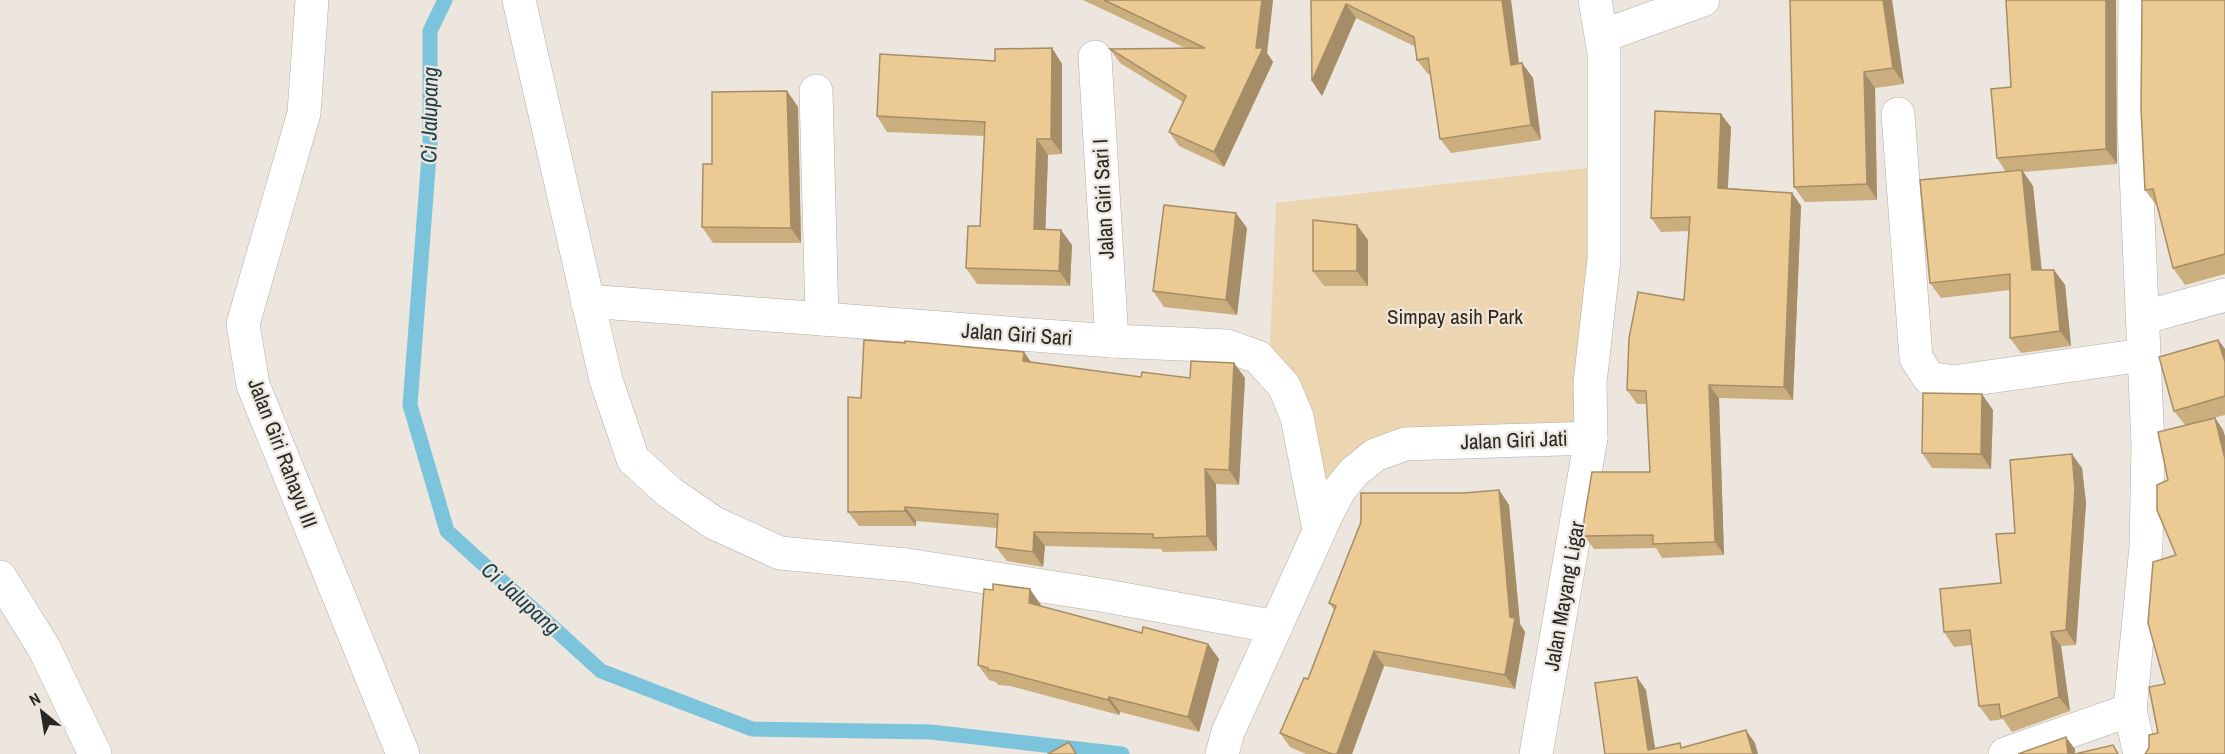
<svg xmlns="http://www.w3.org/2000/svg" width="2225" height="754" font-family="'Archivo Narrow',sans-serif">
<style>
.green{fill:#ecd5b1}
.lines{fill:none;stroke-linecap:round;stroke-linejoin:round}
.stream{stroke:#7bc4dc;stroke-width:15}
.street-casing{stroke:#b2ada5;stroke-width:34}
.street{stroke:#fff;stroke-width:33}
.wall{fill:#cbae7e}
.shaded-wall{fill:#a58d67}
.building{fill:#ecca93;stroke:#a58d67;stroke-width:1.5}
.labels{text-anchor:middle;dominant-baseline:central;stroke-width:4.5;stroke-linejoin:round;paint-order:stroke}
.street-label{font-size:21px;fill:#2a2825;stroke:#ece6de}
.park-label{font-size:21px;fill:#36270e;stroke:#ece6de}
.water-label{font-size:22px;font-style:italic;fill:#1e404b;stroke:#ece6de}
</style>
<rect width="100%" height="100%" fill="#ece6de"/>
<!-- green -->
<path class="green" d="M1596 167 1586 438 1372 462 1321 531 1270 350 1276 203Z"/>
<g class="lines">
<!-- stream -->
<path class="stream" d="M445 0 430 31V143L410 405 447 531 601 671 752 729 931 732 1122 754"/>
<!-- street casing -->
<g class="street-casing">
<g id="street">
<path d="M312 0 304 113 243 324 253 385 403 754"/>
<path d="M519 0 606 380 633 459 669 492 714 523 780 553 907 565 1101 595 1276 627"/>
<path d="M2135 0 2134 126 2148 445 2146 547 2130 710 2140 754"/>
<path d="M1602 36 1703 0"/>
<path d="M1095 57 1112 341"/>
<path d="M816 91 822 319"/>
<path d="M1898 114 1916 358 1929 378 1953 382 2143 355"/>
<path d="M587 301 1112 341 1227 346 1258 357 1284 386 1297 417 1319 530"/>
<path d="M2142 318 2225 295"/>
<path d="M0 577 44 648 95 754"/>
<path d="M1222 754 1228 732 1326 516 1340 489 1354 472 1375 455 1405 444 1591 438"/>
<path d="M1536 754 1591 438 1590 383 1604 259V53L1595 0"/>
<path d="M2005 754 2130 710"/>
</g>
</g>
<!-- street -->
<use href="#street" class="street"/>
</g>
<!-- wall -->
<g class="wall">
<path d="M1083 0H1273L1267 53 1273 62 1224 167 1179 146 1169 132 1183 102 1120 63 1110 49 1185 48Z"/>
<path d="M1311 0H1511L1519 64 1522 63 1533 78 1541 140 1451 153 1440 139 1431 74H1428L1417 60 1416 47 1356 18 1322 96 1312 81Z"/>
<path d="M1790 0H1892L1904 84 1875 88 1877 200 1805 202 1794 187Z"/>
<path d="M2006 0 2117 164 2023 172 2033 186 2042 270H2054L2065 285 2071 346 2021 353 2010 338V290L1941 298 1930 283 2006 172 1997 158 2011 87Z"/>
<path d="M2225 0V274L2185 285 2173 268 2157 206 2145 190Z"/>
<path d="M1052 48 1062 64V154L1048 155 1045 229 1072 245 1070 286 977 284 966 268 980 226 984 136 887 132 877 116Z"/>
<path d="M787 91 798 107 801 243H713L702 227 712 164Z"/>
<path d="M1731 127 1728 188 1792 193 1801 206 1793 400 1719 398 1724 555 1662 558 1656 548 1594 549 1584 536 1650 472 1647 404H1637L1627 390 1684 300 1689 231 1661 232 1651 218Z"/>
<path d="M1247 228 1237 315 1164 307 1153 291Z"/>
<path d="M1368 240V286H1324L1313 271Z"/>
<path d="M2218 340 2225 349V415L2209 419 2215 418 2223 430 2158 733 2165 684 2176 555 2168 480 2185 425 2174 411Z"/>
<path d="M1024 352 1032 363 1141 377 1190 378 1234 363 1245 378 1239 485 1216 484 1217 551 1163 552 1161 549 1045 546 1043 567 1007 561 996 547 997 528 916 521V526H859L848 512Z"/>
<path d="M1993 410 1991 469 1932 468 1922 453Z"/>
<path d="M2082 468 2086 503 2076 645 2061 646 2070 711 2012 732 2003 719 1990 721 1979 706 1972 645 1954 647 1944 632 2001 583 2015 533Z"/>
<path d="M1499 490 1509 505 1520 624 1525 632 1515 689 1384 666 1352 754H1306L1290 747 1280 733 1308 679 1334 610 1329 603 1464 493Z"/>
<path d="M1041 605V606L1142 633 1208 644 1219 659 1199 732 1120 712 1119 715 1010 686 998 685 996 682 989 680 978 665Z"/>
</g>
<!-- shaded-wall -->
<g class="shaded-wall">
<path d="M1262 0H1273L1267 53 1273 62 1224 167 1214 152 1256 48Z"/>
<path d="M1502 0H1511L1521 80 1511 65Z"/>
<path d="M1883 0H1892L1904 84 1893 68Z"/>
<path d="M2106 0H2116L2117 164 2106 149Z"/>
<path d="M1346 4 1356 18 1322 96 1312 81Z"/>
<path d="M1052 48 1062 64V154L1051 139Z"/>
<path d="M1522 63 1533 78 1541 140 1531 125Z"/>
<path d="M1864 72 1875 88 1877 200 1867 184Z"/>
<path d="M787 91 798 107 801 243 791 228Z"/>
<path d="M1721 114 1731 127 1727 201 1718 188Z"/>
<path d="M1037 139 1048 155 1045 244 1034 229Z"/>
<path d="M2022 170 2033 186 2043 286 2032 270Z"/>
<path d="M1792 193 1801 206 1793 400 1784 387Z"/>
<path d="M1236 213 1247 228 1237 315 1226 300Z"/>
<path d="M1357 225 1368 240V286L1357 271Z"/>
<path d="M1061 230 1072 245 1070 286 1059 271Z"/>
<path d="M2054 270 2065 285 2071 346 2060 331Z"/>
<path d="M2218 340 2225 349V362Z"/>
<path d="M1024 352 1034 367 1023 361Z"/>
<path d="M1234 363 1245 378 1239 485 1229 470Z"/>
<path d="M1709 385 1719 398 1724 555 1715 542Z"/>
<path d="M1982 394 1993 410 1991 469 1981 454Z"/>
<path d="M2215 418 2223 430 2225 436V459Z"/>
<path d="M2072 454 2082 468 2086 503 2076 645 2066 630Z"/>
<path d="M1205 469 1216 484 1217 551 1207 536Z"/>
<path d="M1499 490 1509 505 1520 624 1525 632 1515 689 1505 675 1510 617Z"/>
<path d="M905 507 916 521V526L905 511Z"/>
<path d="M1034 532 1045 546 1043 567 1033 552Z"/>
<path d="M1030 589 1041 605 1040 618 1029 603Z"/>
<path d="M2051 632 2061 646 2070 711 2059 697Z"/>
<path d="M1208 644 1219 659 1199 732 1188 717Z"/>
<path d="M1374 651 1384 666 1352 754H1337Z"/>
<path d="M1637 677 1646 690 1656 754 1648 750Z"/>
<path d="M1109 697 1120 712 1119 715 1108 700Z"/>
<path d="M1746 730 1755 743 1758 754H1753Z"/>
<path d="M2066 737 2075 749V754H2068Z"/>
</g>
<!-- building -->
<g class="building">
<path d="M1104 0H1262L1256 48H1263L1214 152 1169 132 1186 96 1110 49 1205 48Z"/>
<path d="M1311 0H1502L1511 65 1522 63 1531 125 1440 139 1428 58 1417 60 1414 37 1346 4 1312 81Z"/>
<path d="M1790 0H1883L1893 68 1864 72 1867 184 1794 187Z"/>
<path d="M2006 0H2106V149L1997 158 1991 89 2011 87Z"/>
<path d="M2142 0H2225V254L2173 268 2153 189 2145 190 2141 109Z"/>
<path d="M1052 48 1051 139H1037L1034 229 1061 230 1059 271 966 268 968 226H980L985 122 877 116 880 54 995 61V49Z"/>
<path d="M787 91 791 228 702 227 703 164H712V92Z"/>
<path d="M1655 111 1721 114 1718 188 1792 193 1784 387 1709 385 1715 542 1653 544V535L1584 536V520L1592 472H1650L1646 391 1627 390 1629 338 1638 292 1684 300 1690 217 1651 218Z"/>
<path d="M2022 170 2032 270H2054L2060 331 2010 338V274L1930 283 1920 180Z"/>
<path d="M1164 205 1236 213 1226 300 1153 291Z"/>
<path d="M1313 220 1357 225V271H1313Z"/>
<path d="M864 340 905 343V341L1024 352 1023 361 1141 377 1142 372 1190 378 1191 361 1234 363 1229 470 1205 469 1207 536 1153 538V534L1034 532 1033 552 996 547 998 514 905 507V511L848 512V397L861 398Z"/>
<path d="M2218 340 2225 362V396L2174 411 2159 357Z"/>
<path d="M1923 393 1982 394 1981 454 1922 453Z"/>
<path d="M2215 418 2225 459V754H2145L2149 748V735L2158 733 2149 687 2165 684 2148 623 2153 562 2176 555 2157 510V485L2168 480 2158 432Z"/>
<path d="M2072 454 2075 489 2066 630 2051 632 2059 697 2001 717 1999 704 1979 706 1970 630 1944 632 1940 589 2001 583 1996 534 2015 533 2010 460Z"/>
<path d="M1499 490 1510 617 1515 618 1505 675 1374 651 1337 754H1332L1280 733 1304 678 1308 679 1336 606 1329 603 1361 522V493H1464Z"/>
<path d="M993 584 1030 589 1029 603 1142 633 1143 627 1208 644 1188 717 1109 697 1108 700 999 671 988 670V668L978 665 984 589 993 590Z"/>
<path d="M1637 677 1648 750 1680 743 1681 748 1746 730 1753 754H1605L1595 683Z"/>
<path d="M2066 737 2068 754H2018Z"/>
<path d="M1069 742 1076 754H1048Z"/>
<path d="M2113 745 2118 754H2075Z"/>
</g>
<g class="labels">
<!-- street labels -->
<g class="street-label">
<text transform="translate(1103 199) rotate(-93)">Jalan Giri Sari I</text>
<text transform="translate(1017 334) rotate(4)">Jalan Giri Sari</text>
<text transform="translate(1514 440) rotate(-2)">Jalan Giri Jati</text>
<text transform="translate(283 453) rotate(69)">Jalan Giri Rahayu III</text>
<text transform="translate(1564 596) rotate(-80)">Jalan Mayang Ligar</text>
</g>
<!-- park labels -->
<g class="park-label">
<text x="1455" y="316">Simpay asih Park</text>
</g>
<!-- water labels -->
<g class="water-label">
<text transform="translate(429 115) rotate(-89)">Ci Jalupang</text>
<text transform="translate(521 598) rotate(42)">Ci Jalupang</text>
</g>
</g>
<!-- north arrow -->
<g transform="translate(42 712) rotate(330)" stroke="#ece6de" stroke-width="4.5" paint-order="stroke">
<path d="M0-4.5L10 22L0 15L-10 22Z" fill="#2a2825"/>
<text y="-9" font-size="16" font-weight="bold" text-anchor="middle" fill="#2a2825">N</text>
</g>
</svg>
